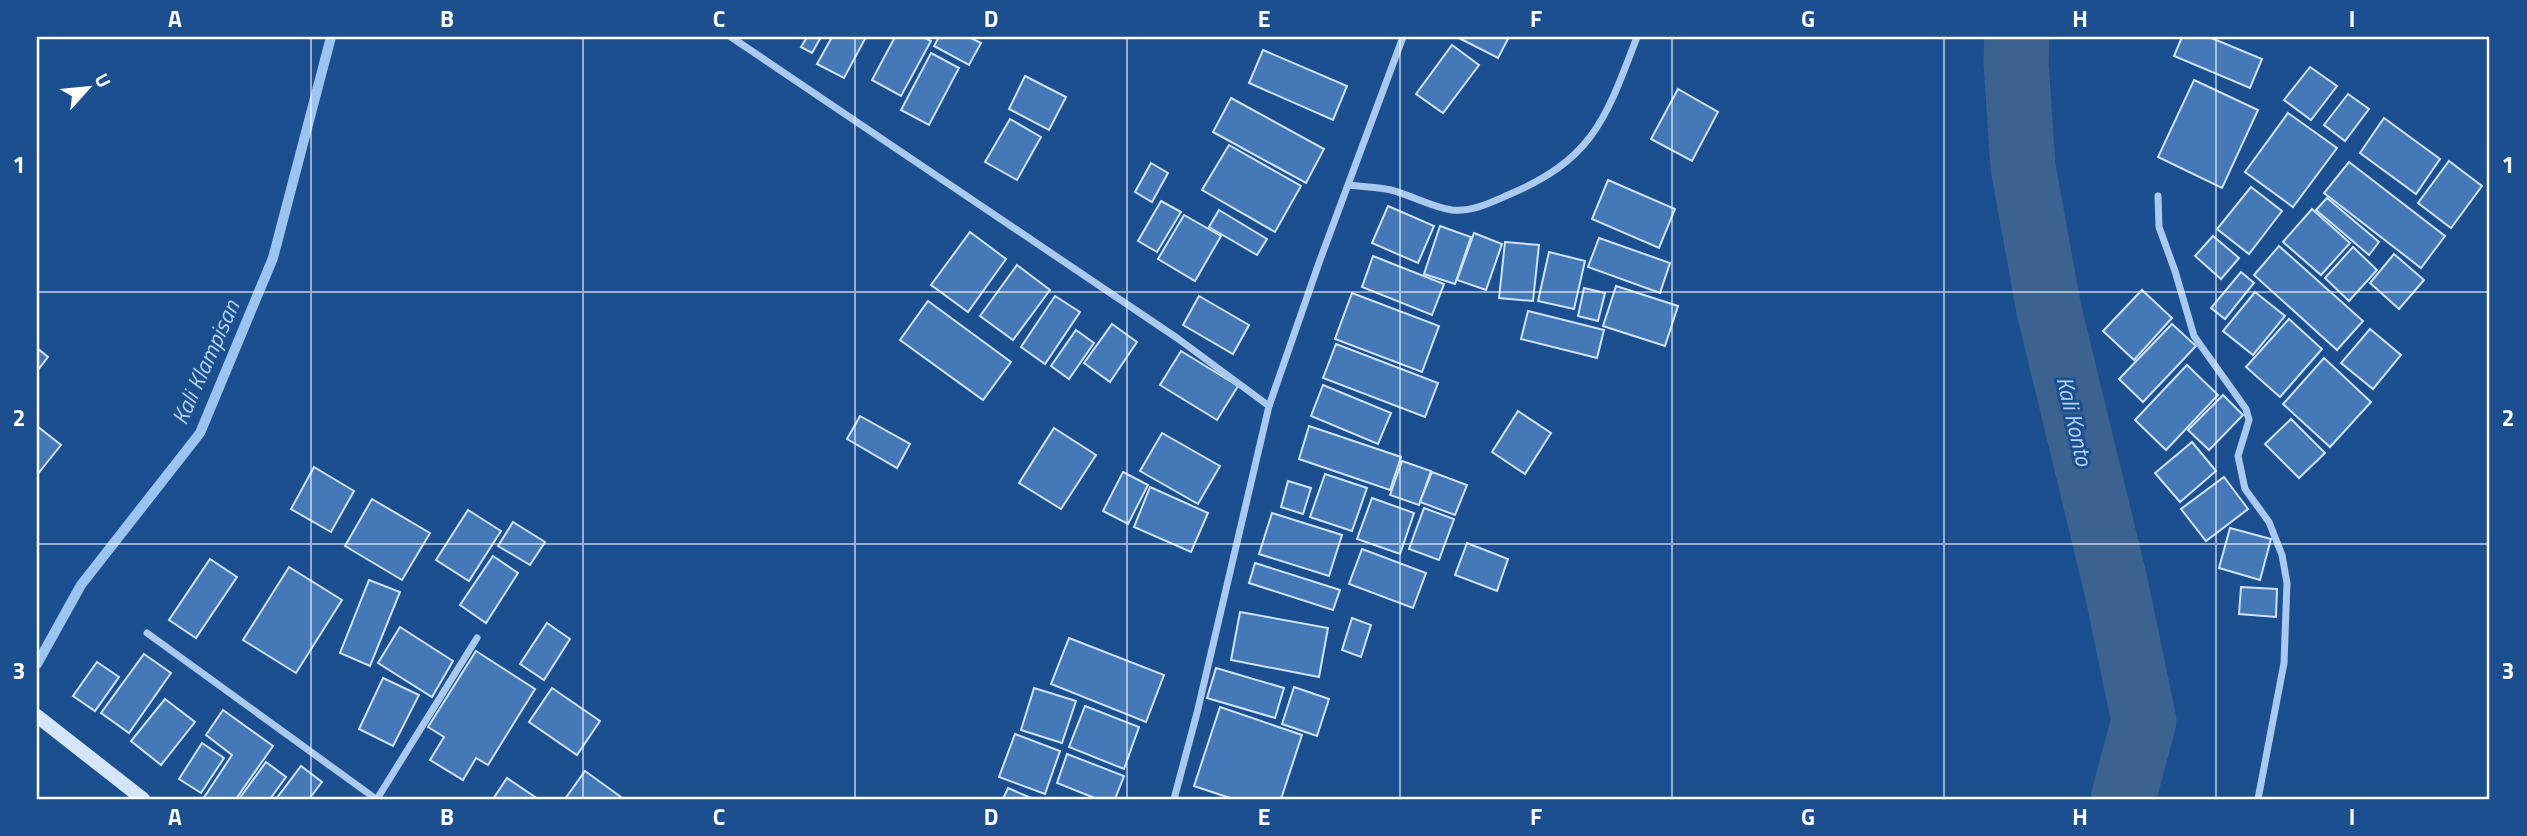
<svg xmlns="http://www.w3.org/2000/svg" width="2527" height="836" font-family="'Titillium Web',sans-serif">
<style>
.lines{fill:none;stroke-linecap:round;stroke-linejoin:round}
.stream{stroke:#9cc4f0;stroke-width:10}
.river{stroke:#3c6290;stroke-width:65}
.building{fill:#4478b7;stroke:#cfe3fa;stroke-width:2}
.street{stroke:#a9c9ee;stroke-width:7}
.secondary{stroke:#d6e6fa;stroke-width:14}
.grid{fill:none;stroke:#fff;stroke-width:2;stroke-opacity:0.55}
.labels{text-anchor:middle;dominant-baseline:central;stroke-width:6;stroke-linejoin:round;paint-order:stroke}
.water-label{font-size:23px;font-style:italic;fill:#b5d3f5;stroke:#1b4f8f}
.neatline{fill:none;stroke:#fff;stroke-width:2.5}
.grid-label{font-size:23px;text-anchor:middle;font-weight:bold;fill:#fff}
</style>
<rect width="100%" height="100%" fill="#1b4f8f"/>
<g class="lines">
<!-- stream -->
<path class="stream" d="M37 664 81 585 200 433 273 258 331 37"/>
<!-- river -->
<path class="river" d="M2017 37 2016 62 2023 167 2049 310 2116 586 2144 721 2123 799"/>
</g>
<!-- building -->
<g class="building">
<path d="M807 37H821L812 53 801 47Z"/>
<path d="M832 37H866L844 78 817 64Z"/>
<path d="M895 37H923L931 41 901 96 872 80Z"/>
<path d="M939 37H969L981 43 969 65 934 46Z"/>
<path d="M1457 37H1509L1498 58Z"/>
<path d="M2182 37H2209L2262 59 2250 88 2174 56Z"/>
<path d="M1452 45 1479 65 1443 113 1416 94Z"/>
<path d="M1263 50 1347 86 1333 120 1249 83Z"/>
<path d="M931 53 959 68 929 125 901 110Z"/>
<path d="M2310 67 2337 86 2311 120 2284 100Z"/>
<path d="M1025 76 1066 97 1049 130 1009 109Z"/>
<path d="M2194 80 2258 110 2222 188 2158 157Z"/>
<path d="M1678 89 1718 112 1692 161 1651 139Z"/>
<path d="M2348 94 2369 109 2345 141 2324 125Z"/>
<path d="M1231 98 1324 149 1306 183 1213 132Z"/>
<path d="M2288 113 2337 148 2293 207 2245 172Z"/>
<path d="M2384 118 2440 159 2416 194 2360 153Z"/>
<path d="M1010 119 1041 137 1017 180 985 162Z"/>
<path d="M1229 145 1301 186 1275 232 1202 190Z"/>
<path d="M2449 161 2482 186 2451 228 2418 203Z"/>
<path d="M2349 162 2445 236 2421 268 2324 193Z"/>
<path d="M1151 163 1168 173 1152 202 1135 192Z"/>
<path d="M1608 180 1675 209 1659 248 1592 219Z"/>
<path d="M2251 187 2282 211 2249 254 2217 229Z"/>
<path d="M2327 198 2379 242 2369 255 2316 210Z"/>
<path d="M1161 201 1181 212 1157 252 1138 241Z"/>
<path d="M1388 206 1434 226 1418 263 1372 243Z"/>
<path d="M2312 209 2350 243 2321 275 2283 242Z"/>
<path d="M1219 210 1267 239 1257 255 1209 227Z"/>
<path d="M1184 215 1221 236 1195 281 1158 259Z"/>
<path d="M1440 226 1471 237 1455 284 1424 274Z"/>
<path d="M970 232 1006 259 968 312 931 285Z"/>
<path d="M1474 233 1502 244 1486 290 1457 280Z"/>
<path d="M2213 236 2239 258 2221 279 2195 256Z"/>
<path d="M1599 238 1670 263 1660 293 1588 267Z"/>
<path d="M1505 242 1539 245 1533 301 1499 298Z"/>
<path d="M2279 246 2363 321 2337 350 2254 275Z"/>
<path d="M2353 247 2377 270 2349 301 2325 278Z"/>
<path d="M1549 252 1585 261 1574 309 1538 301Z"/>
<path d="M2394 254 2424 280 2399 309 2370 283Z"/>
<path d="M1373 256 1444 284 1432 315 1362 287Z"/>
<path d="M1017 265 1050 290 1013 340 980 316Z"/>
<path d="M2241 272 2254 283 2225 319 2211 308Z"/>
<path d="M1616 286 1678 306 1665 346 1603 326Z"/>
<path d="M1584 288 1605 293 1598 321 1578 316Z"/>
<path d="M2142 290 2172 318 2134 360 2103 331Z"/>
<path d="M2255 292 2285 316 2253 355 2223 331Z"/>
<path d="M1352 293 1439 326 1422 372 1335 339Z"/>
<path d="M1055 296 1080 312 1045 364 1021 347Z"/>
<path d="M1199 296 1249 325 1233 354 1183 325Z"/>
<path d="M928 301 1011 362 983 400 900 340Z"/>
<path d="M1528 311 1604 330 1597 358 1521 339Z"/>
<path d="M2289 319 2322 349 2280 397 2246 367Z"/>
<path d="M1112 324 1137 342 1110 382 1084 363Z"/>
<path d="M2172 324 2196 346 2143 402 2119 379Z"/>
<path d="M2370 329 2401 355 2373 389 2341 363Z"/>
<path d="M1076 330 1094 343 1069 379 1051 366Z"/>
<path d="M1336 344 1438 383 1425 417 1323 378Z"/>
<path d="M37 348 48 357 37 371Z"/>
<path d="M1181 351 1238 386 1217 420 1160 385Z"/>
<path d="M2324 358 2371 402 2330 447 2283 404Z"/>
<path d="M2187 365 2218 395 2166 450 2135 420Z"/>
<path d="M1323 385 1391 413 1378 444 1311 416Z"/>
<path d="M2223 395 2243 415 2209 450 2188 430Z"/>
<path d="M1518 411 1551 433 1525 474 1492 452Z"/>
<path d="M860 416 910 444 897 468 847 439Z"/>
<path d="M2291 419 2325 453 2299 478 2265 444Z"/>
<path d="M37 426 61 445 37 475Z"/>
<path d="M1309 426 1401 457 1390 490 1299 459Z"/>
<path d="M1054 428 1096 455 1061 509 1019 483Z"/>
<path d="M1162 433 1220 466 1198 504 1140 471Z"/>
<path d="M2192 442 2216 471 2180 502 2155 473Z"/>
<path d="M1402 461 1431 471 1419 505 1390 495Z"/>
<path d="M314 467 354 491 331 532 291 509Z"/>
<path d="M1123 472 1148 485 1128 524 1103 511Z"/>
<path d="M1432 472 1467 485 1455 515 1420 502Z"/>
<path d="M1325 474 1367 488 1352 531 1310 517Z"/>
<path d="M2224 477 2248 509 2206 541 2181 509Z"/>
<path d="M1288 481 1311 488 1303 514 1281 507Z"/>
<path d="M1150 487 1208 513 1191 552 1134 527Z"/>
<path d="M1372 498 1414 513 1400 554 1357 539Z"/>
<path d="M372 499 430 533 402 580 345 546Z"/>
<path d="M1424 508 1454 519 1439 560 1409 549Z"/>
<path d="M468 510 501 531 469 581 436 560Z"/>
<path d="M1272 513 1342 535 1329 576 1259 554Z"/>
<path d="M513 522 545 542 530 565 498 546Z"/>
<path d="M2230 528 2271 539 2260 580 2219 568Z"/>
<path d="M1467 543 1508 559 1497 591 1455 575Z"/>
<path d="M1362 549 1426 573 1413 608 1349 584Z"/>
<path d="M493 556 518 573 486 623 460 605Z"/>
<path d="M210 559 237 577 196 638 169 620Z"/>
<path d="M1255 563 1340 590 1333 610 1249 583Z"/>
<path d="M289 567 342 600 296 673 243 640Z"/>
<path d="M369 580 400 592 370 666 340 653Z"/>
<path d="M2241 587 2277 589 2276 617 2239 614Z"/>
<path d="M1240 612 1328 628 1319 677 1231 660Z"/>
<path d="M1352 618 1371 625 1361 657 1342 650Z"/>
<path d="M547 623 570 639 544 680 520 664Z"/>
<path d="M400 627 453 661 432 697 378 663Z"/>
<path d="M1069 638 1164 675 1146 722 1051 684Z"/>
<path d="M476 651 535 689 488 765 476 758 463 780 430 760 444 737 428 727Z"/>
<path d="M144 654 171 673 129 733 101 713Z"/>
<path d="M97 662 119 677 95 711 73 696Z"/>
<path d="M1216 668 1284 688 1275 718 1207 698Z"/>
<path d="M383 678 419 695 393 746 359 729Z"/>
<path d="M1294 687 1329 699 1317 736 1282 724Z"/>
<path d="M552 688 600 721 577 755 529 722Z"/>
<path d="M1034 688 1076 701 1062 743 1021 730Z"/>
<path d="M165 699 195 722 161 765 131 741Z"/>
<path d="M1085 706 1139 727 1124 769 1069 747Z"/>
<path d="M1220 707 1302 735 1281 799H1233L1194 786Z"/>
<path d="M223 710 273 746 236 799H203L232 755 206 735Z"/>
<path d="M1015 734 1060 751 1045 794 999 777Z"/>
<path d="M202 743 224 758 201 793 179 779Z"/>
<path d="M1067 754 1124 776 1115 799H1097L1057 783Z"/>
<path d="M266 762 286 777 270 799H239Z"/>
<path d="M301 766 322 782 309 799H276Z"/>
<path d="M585 771 621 797 620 799H565Z"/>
<path d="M507 778 538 799H493Z"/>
<path d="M1008 788 1031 798V799H1003Z"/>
</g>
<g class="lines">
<!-- street -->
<g class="street">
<path d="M731 37 1177 338 1269 406"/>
<path d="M1349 185C1362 187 1378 187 1391 190 1411 195 1431 207 1452 210 1472 212 1490 203 1508 195 1594 159 1606 118 1637 37"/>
<path d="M2158 196 2159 227 2175 271 2194 336 2246 409 2249 420 2238 456 2245 489 2269 522 2282 555 2287 583 2284 663 2258 799"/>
<path d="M147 633 376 799"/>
<path d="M377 799 477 638"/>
<path d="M1174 799 1197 713 1269 406 1320 260 1403 37"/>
</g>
<!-- secondary -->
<path class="secondary" d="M37 716 143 799"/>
</g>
<!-- grid -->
<path class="grid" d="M311 37V799M583 37V799M855 37V799M1127 37V799M1400 37V799M1672 37V799M1944 37V799M2216 37V799M37 292H2490M37 544H2490"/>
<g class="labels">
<!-- water labels -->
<g class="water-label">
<text transform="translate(205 362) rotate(-66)">Kali Klampisan</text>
<text transform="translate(2075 421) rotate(77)">Kali Konto</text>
</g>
</g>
<!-- border -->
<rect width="2527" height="836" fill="none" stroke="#1b4f8f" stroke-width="77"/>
<!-- north arrow -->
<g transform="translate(88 88) rotate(63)" stroke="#1b4f8f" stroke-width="5" paint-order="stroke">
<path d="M0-5L12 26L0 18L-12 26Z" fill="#ffffff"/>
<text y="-10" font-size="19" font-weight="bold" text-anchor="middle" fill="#ffffff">U</text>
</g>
<rect x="38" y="38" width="2450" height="760" class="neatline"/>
<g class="grid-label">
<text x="175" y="27">A</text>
<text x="447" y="27">B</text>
<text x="719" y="27">C</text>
<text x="991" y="27">D</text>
<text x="1264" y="27">E</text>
<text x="1536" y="27">F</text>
<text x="1808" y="27">G</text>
<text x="2080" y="27">H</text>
<text x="2352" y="27">I</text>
<text x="19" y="173">1</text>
<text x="2508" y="173">1</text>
<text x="19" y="426">2</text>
<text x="2508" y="426">2</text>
<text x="19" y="679">3</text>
<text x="2508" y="679">3</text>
<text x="175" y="825">A</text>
<text x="447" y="825">B</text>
<text x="719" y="825">C</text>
<text x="991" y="825">D</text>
<text x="1264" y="825">E</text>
<text x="1536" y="825">F</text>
<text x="1808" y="825">G</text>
<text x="2080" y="825">H</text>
<text x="2352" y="825">I</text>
</g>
</svg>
